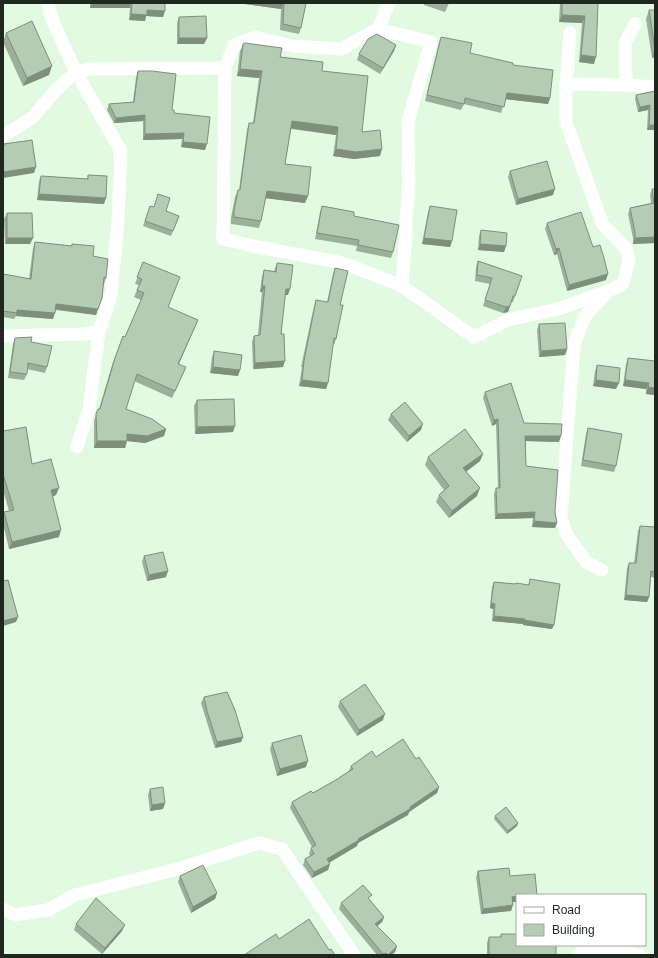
<svg xmlns="http://www.w3.org/2000/svg" width="658" height="958" font-family="Arial,sans-serif">
<style>
.lines{fill:none;stroke-linecap:round;stroke-linejoin:round}
.street{stroke:#fff;stroke-width:13}
.wall{fill:#9baf9a}
.shaded-wall{fill:#7e8f7d}
.building{fill:#b4ccb3;stroke:#7e8f7d}
</style>
<rect width="100%" height="100%" fill="#e2fae1"/>
<g class="lines">
<!-- street -->
<g class="street">
<path d="M48 3 53 22 76 72 121 151 118 222 111 295 99 332"/>
<path d="M378 29 389 3"/>
<path d="M225 68 223 239 258 247 343 263 402 286 474 337 508 320 558 309 606 292"/>
<path d="M566 84 570 33"/>
<path d="M627 85 655 87"/>
<path d="M3 136 33 117 55 91 76 72 90 69 225 68 234 45 255 37 293 46 341 49 378 29 431 42 408 121 409 187 406 217V232L402 286"/>
<path d="M3 336 83 334 99 332 89 409 77 447"/>
<path d="M602 570 586 562 567 535 561 518 574 344 585 316 608 291 623 284 629 261 626 248 603 225 566 122V84L627 85 625 67V43L635 24"/>
<path d="M3 909 15 915 48 910 75 895 174 870 259 843 282 849 354 955"/>
<path d="M578 955 581 952 607 950 640 955"/>
</g>
</g>
<!-- wall -->
<g class="wall">
<path d="M90 3H165L163 17 146 16 145 21 129 20 130 8H90Z"/>
<path d="M245 3H306L301 28 299 34 280 30 281 9 245 4Z"/>
<path d="M424 3H449L445 12 424 5Z"/>
<path d="M560 3H598L594 64 579 62 582 23 559 22Z"/>
<path d="M649 10H655V57L652 58 646 19Z"/>
<path d="M179 17 207 38 204 44H177V23Z"/>
<path d="M6 33 49 75 23 86 3 42Z"/>
<path d="M441 37 470 53 513 65 550 98 548 104 505 99 501 113 464 104 461 110 425 101 439 43Z"/>
<path d="M243 44 280 57 322 71 362 132 380 156 354 159 333 156 336 135 291 129 285 164 305 203 265 198 261 221 259 228 231 224V218L235 197 238 190H239L247 130 249 123H253L259 78 237 76 240 51Z"/>
<path d="M396 45 394 51 380 74 357 60 359 54Z"/>
<path d="M138 71 174 113 205 150 181 147 182 139 143 140V121L114 123 107 110 109 104 133 102 136 77Z"/>
<path d="M655 91V130H647L648 110 638 112 635 99 636 95Z"/>
<path d="M510 171 553 195 516 205 508 177Z"/>
<path d="M88 175 104 204 37 200 39 181 41 176 87 179Z"/>
<path d="M652 189H655V243L633 244V238L628 214 630 208 651 203 650 195Z"/>
<path d="M158 194 166 211 179 216 171 236 143 226 150 206 154 207Z"/>
<path d="M322 206 354 216 393 252 391 258 356 251 357 246 315 239 320 212Z"/>
<path d="M430 206 452 241 450 247 422 244 428 212Z"/>
<path d="M7 213 30 244H5L4 219Z"/>
<path d="M547 223 593 247 606 280 567 291 557 254 554 255 545 229Z"/>
<path d="M481 230 506 246 504 252 478 250 479 236Z"/>
<path d="M35 242 71 246 72 244 93 256 106 278 104 284 96 315 55 310 53 319 16 316 14 319 3 317V274L29 279 33 248Z"/>
<path d="M478 261 522 276 513 302H511L508 312 503 313 483 306 490 284 475 281 476 267Z"/>
<path d="M143 262 168 307 195 327 179 364 183 374 172 398 134 381 126 409 166 429 164 436 145 443 127 441 125 448H94V421L98 409H99L112 365 123 336 125 337 141 300 134 297 139 285 135 284Z"/>
<path d="M277 263 288 295H285L281 334 283 367 253 369 252 342 254 336 258 335 262 292H260L262 276 264 270 274 271Z"/>
<path d="M335 268 340 305 336 339 334 345 333 344 326 389 299 386 302 367H301L314 306 316 300 327 302 333 274Z"/>
<path d="M539 324 567 349 565 355 539 357 537 330Z"/>
<path d="M15 338 31 342 47 367 45 373 27 369V374L24 380 8 378 13 344Z"/>
<path d="M214 351 240 370 238 376 210 373 212 357Z"/>
<path d="M628 358 655 361V395L646 394V389L623 386 626 364Z"/>
<path d="M597 365 616 389 593 386 595 371Z"/>
<path d="M485 392 524 423 559 442 526 441V466L555 512V528L532 527 533 518 495 519 494 494 496 488H498L496 424 492 426 483 398Z"/>
<path d="M197 400 233 432 195 434 194 406Z"/>
<path d="M391 414 421 430 407 442 388 420Z"/>
<path d="M588 428 616 466 614 472 581 466 586 434Z"/>
<path d="M3 431 32 464 56 495 53 496 59 537 9 549 3 524V516L4 512 9 511 3 490Z"/>
<path d="M483 454 480 461 466 472 477 496 449 518 436 502 439 495 444 490 425 465 428 457Z"/>
<path d="M640 526 655 527V578L651 577 649 597 647 602 624 600 627 568 629 563H634L638 531Z"/>
<path d="M144 556 166 577 147 581 142 562Z"/>
<path d="M530 579 552 629 523 625V624L492 621 493 609 490 608 492 587 494 582 528 585Z"/>
<path d="M204 697 243 737 241 742 215 748 205 716 201 703Z"/>
<path d="M340 701 383 720 357 736 338 707Z"/>
<path d="M272 743 306 767 277 776 270 749Z"/>
<path d="M376 757 416 759 439 787 437 793 409 812 408 815 358 843 357 846 329 863 328 870 312 878 303 865 305 859 310 856 309 854 311 848 312 847 290 808 292 802 313 793 340 778V777L349 771 351 766Z"/>
<path d="M150 789 165 803 163 809 150 811 148 795Z"/>
<path d="M495 816 518 823 517 826 507 834 494 819Z"/>
<path d="M478 871 510 876 517 895V902H513L511 911 481 914 476 877Z"/>
<path d="M180 876 217 893 215 899 191 913 178 882Z"/>
<path d="M370 900 384 917 382 922 377 926 397 946 395 952 391 955H377L339 909 341 903Z"/>
<path d="M76 924 122 931 102 954 74 930Z"/>
<path d="M501 934 556 955H487V943L489 937H500Z"/>
</g>
<!-- shaded-wall -->
<g class="shaded-wall">
<path d="M92 3H131L130 8H90Z"/>
<path d="M245 3H284L281 9 245 4Z"/>
<path d="M147 10 165 11 163 17 146 16 145 21 129 20 131 14Z"/>
<path d="M562 15 585 16 582 23 559 22Z"/>
<path d="M179 38H207L204 44H177Z"/>
<path d="M396 45 394 51 380 74 383 68Z"/>
<path d="M655 49V57L652 58Z"/>
<path d="M581 55 596 57 594 64 579 62Z"/>
<path d="M52 66 49 75 23 86 27 78Z"/>
<path d="M240 69 262 71 259 78 237 76Z"/>
<path d="M507 93 550 98 548 104 504 99Z"/>
<path d="M650 105 648 110 638 112 640 107Z"/>
<path d="M145 115 143 121 114 123 116 118Z"/>
<path d="M292 121 338 127 336 135 289 128Z"/>
<path d="M649 125H655V130H647Z"/>
<path d="M184 133 182 139 143 140 145 134Z"/>
<path d="M183 142 207 144 205 150 181 147Z"/>
<path d="M336 149H382L380 156 354 159 333 156Z"/>
<path d="M36 167 34 173 3 178V172Z"/>
<path d="M555 189 553 195 516 205 518 199Z"/>
<path d="M267 191 308 196 305 203 264 198Z"/>
<path d="M39 194 106 198 104 204 37 200Z"/>
<path d="M655 237V243L633 244 635 238Z"/>
<path d="M7 238H33L30 244H5Z"/>
<path d="M424 238 452 241 450 247 422 244Z"/>
<path d="M480 244 506 246 504 252 478 250Z"/>
<path d="M559 248 557 254 554 255 556 249Z"/>
<path d="M608 274 606 280 567 291 569 285Z"/>
<path d="M262 286H265L262 292H260Z"/>
<path d="M286 289H290L288 295H284Z"/>
<path d="M56 304 98 309 96 315 54 309Z"/>
<path d="M510 306 508 312 503 313 506 307Z"/>
<path d="M17 310 55 313 53 319 16 316Z"/>
<path d="M198 320 195 327 176 370 178 364Z"/>
<path d="M567 349 565 355 539 357 541 351Z"/>
<path d="M285 361 283 367 253 369 255 363Z"/>
<path d="M213 367 240 370 238 376 210 373Z"/>
<path d="M302 380 328 383 326 389 299 386Z"/>
<path d="M596 380 619 383 616 389 593 386Z"/>
<path d="M625 380 649 383 646 389 623 386Z"/>
<path d="M648 387 655 388V395L646 394Z"/>
<path d="M498 419 496 424 492 426 494 420Z"/>
<path d="M423 424 421 430 407 442 409 436Z"/>
<path d="M235 426 233 432 195 434 197 427Z"/>
<path d="M166 429 164 436 145 443 127 441 125 448H94L97 441 127 434Z"/>
<path d="M525 436H561L559 442 524 441Z"/>
<path d="M483 454 480 461 460 476 463 468Z"/>
<path d="M59 488 56 495 49 498 51 490Z"/>
<path d="M480 488 477 496 449 518 452 511Z"/>
<path d="M535 512 533 518 495 519 497 514Z"/>
<path d="M534 521 557 523 555 528 532 527Z"/>
<path d="M61 530 59 537 9 549 12 542Z"/>
<path d="M168 571 166 577 147 581 149 575Z"/>
<path d="M626 595 649 597 647 602 624 600Z"/>
<path d="M491 603 495 604 493 609 490 608Z"/>
<path d="M494 616 525 619 523 624 492 621Z"/>
<path d="M18 617 16 622 3 626V621Z"/>
<path d="M524 620 554 625 552 629 523 625Z"/>
<path d="M385 714 383 720 357 736 359 730Z"/>
<path d="M243 737 241 742 215 748 217 742Z"/>
<path d="M308 761 306 767 277 776 280 769Z"/>
<path d="M439 787 437 793 409 812 408 815 358 843 357 846 325 865 327 859 358 839 410 807Z"/>
<path d="M165 803 163 809 150 811 152 805Z"/>
<path d="M518 823 517 826 507 834 508 831Z"/>
<path d="M330 864 328 870 312 878 314 872Z"/>
<path d="M217 893 215 899 191 913 193 907Z"/>
<path d="M517 896V902H510L512 897Z"/>
<path d="M513 905 511 911 481 914 483 909Z"/>
<path d="M384 917 382 922 373 930 375 924Z"/>
<path d="M125 925 122 931 102 954 105 948Z"/>
<path d="M397 946 395 952 391 955H388Z"/>
</g>
<!-- building -->
<g class="building">
<path d="M132 3H165V11L147 10V15L131 14Z"/>
<path d="M284 3H306L301 28 283 24Z"/>
<path d="M562 3H598L596 57 581 55 585 16 562 15Z"/>
<path d="M649 10H655V49Z"/>
<path d="M206 16 207 38H179V17Z"/>
<path d="M32 21 52 66 27 78 6 33Z"/>
<path d="M377 34 396 45 383 68 359 54 368 39Z"/>
<path d="M441 37 472 43 470 53 513 63V65L553 70 550 98 507 93 504 107 465 98 464 104 427 95Z"/>
<path d="M245 43 282 48 280 57 323 62 322 71 368 76 362 132 380 130 382 149 356 152 336 149 338 127 292 121 285 164 311 167 308 196 267 191 261 221 234 217V211L238 190H240L249 123H254L262 71 240 69 243 44Z"/>
<path d="M138 71H152L176 74 172 110H174V113L210 117 207 144 183 142 184 133 145 134V115L116 118 109 104 134 102Z"/>
<path d="M655 91V125H649L650 105 640 107 636 95Z"/>
<path d="M32 140 36 167 3 172V146H4V144Z"/>
<path d="M547 161 555 189 518 199 510 171Z"/>
<path d="M88 175 107 176 106 198 39 194 41 176 88 179Z"/>
<path d="M652 189H655V237L635 238V232L630 208 654 203Z"/>
<path d="M158 194 170 198 166 211 179 216 173 231 145 221 150 206 154 207Z"/>
<path d="M322 206 354 212V216L399 225 393 252 358 245 359 240 317 233Z"/>
<path d="M430 206 457 210 452 241 424 238Z"/>
<path d="M581 212 593 247 600 245 604 258 608 274 569 285 559 248 556 249 547 223Z"/>
<path d="M7 213H32L33 238H7Z"/>
<path d="M481 230 507 233 506 246 480 244Z"/>
<path d="M35 242 72 246V244L94 246 93 256 108 259 106 278 104 277 102 298 98 309 56 304 55 313 17 310V313L3 311V274L31 279Z"/>
<path d="M478 261 522 276 515 296H513L510 306 506 307 485 300 492 278 477 275Z"/>
<path d="M143 262 180 277 168 307 198 320 178 364 186 367 175 391 137 374 126 409 152 419 166 429 147 436 127 434V441H97L96 414 98 409H100L115 358 123 336 125 337 144 293 137 290 142 279 137 277Z"/>
<path d="M277 263 293 265 290 289H286L281 334H284L285 361 255 363 254 336 260 335 265 286H262L264 270 276 272Z"/>
<path d="M335 268 348 271 340 305H343L336 339 334 338 328 383 302 380 304 361 316 300 328 302Z"/>
<path d="M565 323 567 349 541 351 539 324Z"/>
<path d="M32 337 31 342 52 346 47 367 28 363 27 374 10 372 15 338Z"/>
<path d="M214 351 242 355 240 370 213 367Z"/>
<path d="M628 358 655 361V388L648 387 649 383 625 380Z"/>
<path d="M597 365 620 368 619 383 596 380Z"/>
<path d="M511 383 524 423 562 424 561 436H525L526 466 558 470 555 512 557 523 534 521 535 512 497 514 496 488H500L498 419 494 420 485 392Z"/>
<path d="M234 399 235 426 197 427V400Z"/>
<path d="M405 402 423 424 409 436 391 414Z"/>
<path d="M26 427 32 464 51 459 59 488 51 490 61 530 12 542 4 512 14 510 3 474V431Z"/>
<path d="M588 428 622 434 616 466 583 460Z"/>
<path d="M465 429 483 454 463 468 480 488 452 511 439 495 449 486 428 457Z"/>
<path d="M640 526 655 527V572L651 571 649 597 626 595 629 563H636Z"/>
<path d="M163 552 168 571 149 575 144 556Z"/>
<path d="M530 579 560 584 554 625 524 620 525 619 494 616 495 604 491 603 494 582 515 584 516 583 529 585Z"/>
<path d="M8 580 18 617 3 621V581Z"/>
<path d="M365 684 385 714 359 730 340 701Z"/>
<path d="M227 692 235 710 243 737 217 742 207 711 204 697Z"/>
<path d="M301 735 308 761 280 769 272 743Z"/>
<path d="M403 739 416 759 419 757 439 787 410 807V809L358 839 359 840 327 859 330 864 314 872 305 859 314 854 311 848 316 845 292 802 311 791 313 793 341 777H340L353 769 351 766 372 751 376 757Z"/>
<path d="M163 787 165 803 152 805 150 789Z"/>
<path d="M506 807 518 823 508 831 495 816Z"/>
<path d="M203 865 217 893 193 907 180 876Z"/>
<path d="M509 868 510 876 535 874 537 895H517V896L512 897 513 905 483 909 478 871Z"/>
<path d="M363 885 372 895 368 898 384 917 375 924 397 946 388 955 386 953 383 954 341 903Z"/>
<path d="M96 898 125 925 105 948 76 924Z"/>
<path d="M309 919 329 950 331 949 335 955H244L276 934 279 939Z"/>
<path d="M501 934H517V945H556V955H489V937H501Z"/>
</g>
<!-- border -->
<rect width="658" height="958" fill="none" stroke="#1f281f" stroke-width="8"/>
<!-- legend -->
<rect x="516" y="894" width="130" height="52" fill="#ffffff" stroke="#a5a9a5"/>
<rect x="524" y="907" width="20" height="6" fill="#ffffff" stroke="#a5a9a5"/>
<text x="552" y="914" font-size="12" fill="#1f281f">Road</text>
<rect x="524" y="924" width="20" height="12" fill="#b4ccb3" stroke="#a5a9a5"/>
<text x="552" y="934" font-size="12" fill="#1f281f">Building</text>
</svg>
